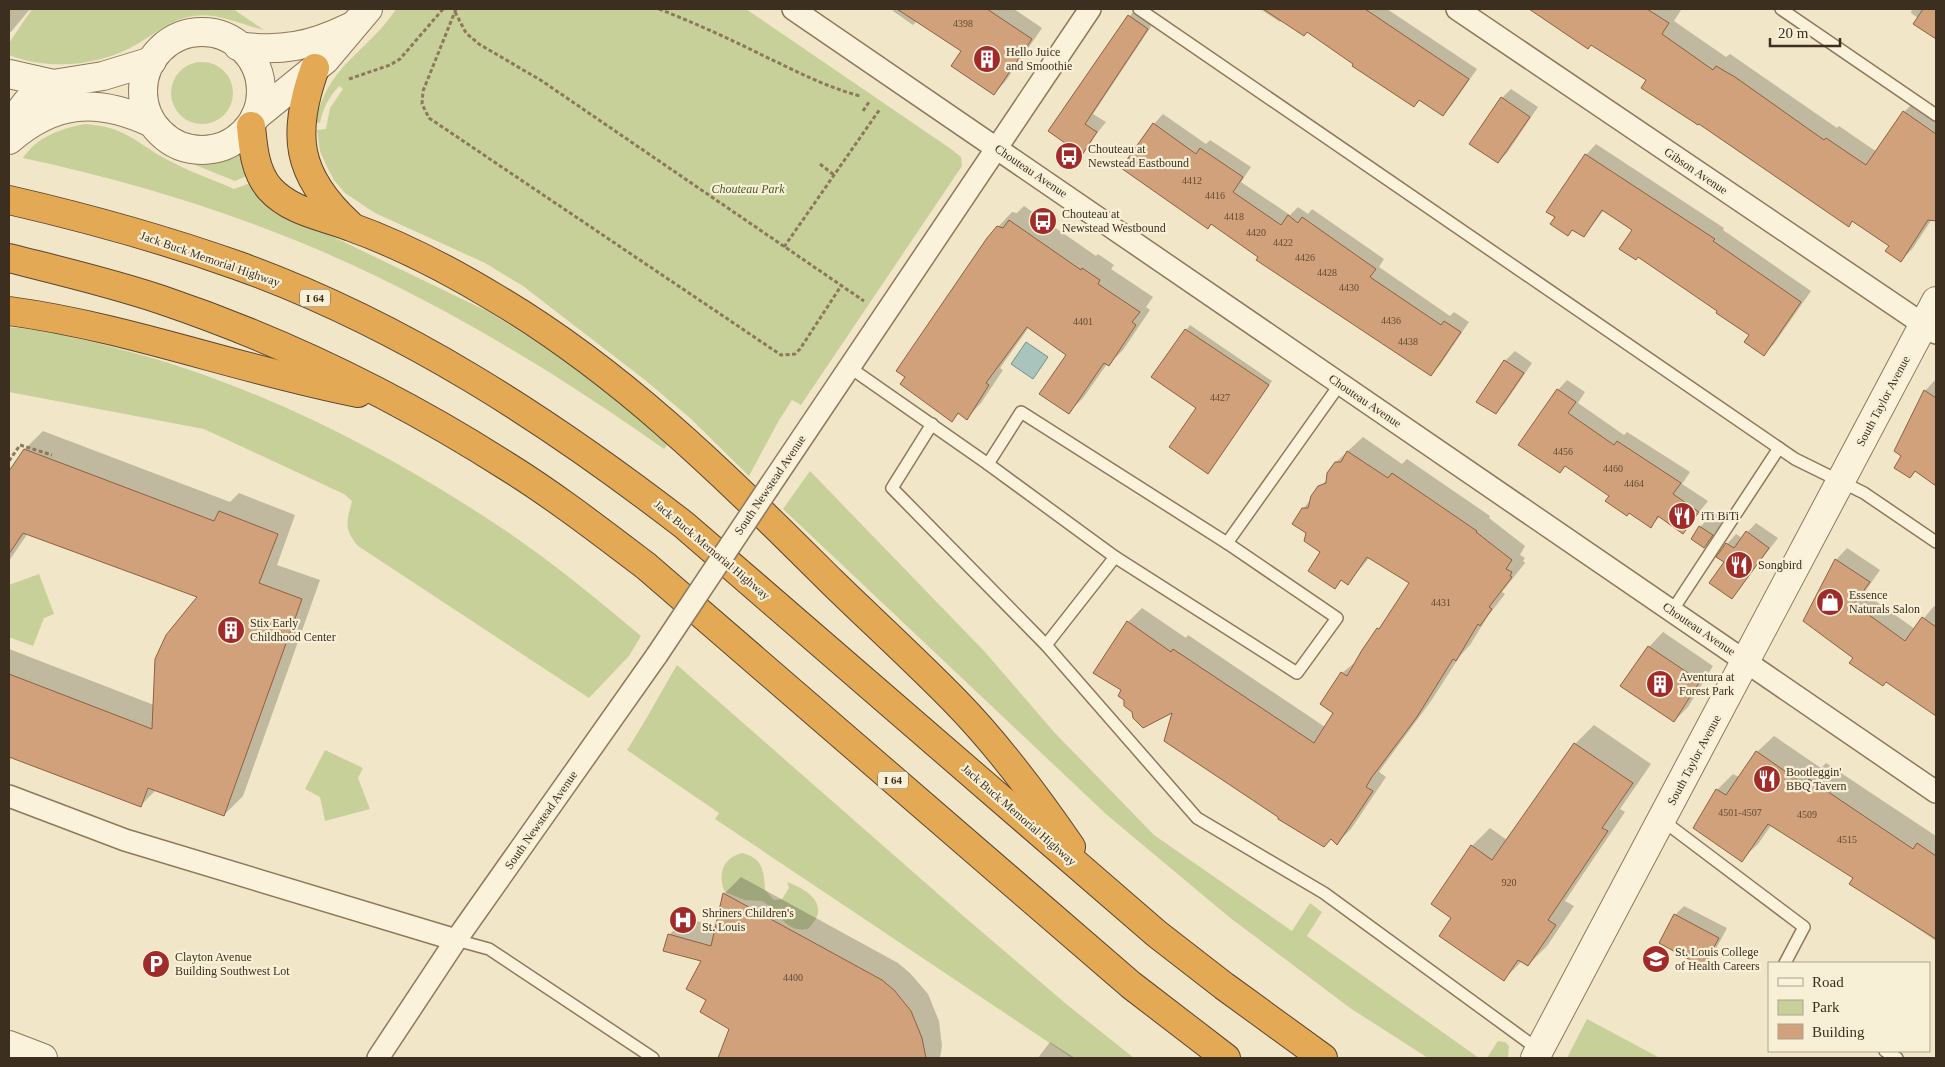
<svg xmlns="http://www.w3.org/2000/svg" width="1945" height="1067" font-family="Georgia,serif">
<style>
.green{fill:#c8d09a}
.water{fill:#a8c4bd;stroke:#6e948b}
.shadow{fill:#0003}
.building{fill:#d0a17b;stroke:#8e613f}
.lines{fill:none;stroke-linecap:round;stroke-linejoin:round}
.service-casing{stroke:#8e785b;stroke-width:14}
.minor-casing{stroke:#8e785b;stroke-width:24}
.tertiary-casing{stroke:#8e785b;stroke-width:30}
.motorway-casing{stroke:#5c452f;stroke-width:30}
.path{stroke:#8e785b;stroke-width:3;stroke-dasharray:4 2.5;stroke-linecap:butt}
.service{stroke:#fbf2db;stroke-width:11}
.minor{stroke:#fbf2db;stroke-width:21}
.tertiary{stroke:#fbf2db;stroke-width:28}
.motorway{stroke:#e3a955;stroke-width:28}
.minor-bridge-casing{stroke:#8e785b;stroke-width:24;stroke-linecap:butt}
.minor-bridge{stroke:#fbf2db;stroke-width:21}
.labels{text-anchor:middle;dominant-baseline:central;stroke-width:4.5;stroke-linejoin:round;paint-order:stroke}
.number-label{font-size:10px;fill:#624c36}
.shield{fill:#f8efd7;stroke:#756956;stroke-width:1}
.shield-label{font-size:11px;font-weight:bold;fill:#3d2f1f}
.poi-label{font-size:12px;fill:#3d2f1f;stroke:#f8efd7;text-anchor:start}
.street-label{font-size:12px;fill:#3d2f1f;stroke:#f8efd7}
.park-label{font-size:12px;font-style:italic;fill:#4b5b25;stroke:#f8efd7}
</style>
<rect width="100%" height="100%" fill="#f1e6c7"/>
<!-- green -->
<g class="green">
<path d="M32 9H233L264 30C242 25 217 12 193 16 172 19 156 33 139 43 101 66 50 71 9 55V43Z"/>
<path d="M396 9H746L951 149 961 157 962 166 801 405 792 400 778 422 749 476 690 418 645 380 523 286 485 263 375 213 345 193 334 180 326 165 320 151 317 130 326 129 330 108 343 89 339 86C329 97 323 108 320 123L316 122C327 65 367 53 396 9Z"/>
<circle cx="202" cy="93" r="31"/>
<path d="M85 124C126 127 133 141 166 159 187 171 212 179 234 189L253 182 288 215 489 312 581 370 669 443 664 449C553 370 423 292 297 241 208 205 117 178 23 158 38 136 60 129 85 124Z"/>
<path d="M244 147 251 174 235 181 188 162 223 159Z"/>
<path d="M9 327C47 330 86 340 123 350 251 383 378 447 488 519 542 554 592 595 641 636L629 656 589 698 358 546C343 529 347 521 352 501L344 494 204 429 9 392Z"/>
<path d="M810 471 985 652 1054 732 1154 835 1292 931 1310 903 1322 912 1307 936 1479 1058H1428L1350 1008 1229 917 1107 815 783 509Z"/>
<path d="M39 574 54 614 44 618 33 646 9 637V585Z"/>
<path d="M677 665 961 914 1065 1003 1134 1058H1072L715 819 719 813 627 750C645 722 660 694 677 665Z"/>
<path d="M325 750 363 768 358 778 370 809 325 821 320 797 305 789Z"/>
<path d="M742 853C763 858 764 871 765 890L774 900 782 899 789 888 787 882C809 890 832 906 808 929 785 933 779 911 762 901L745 900 725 892C717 875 723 857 742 853Z"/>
<path d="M1587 1019 1660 1058H1567Z"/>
<path d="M1498 1041 1505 1042 1509 1046 1508 1058H1487Z"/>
</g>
<!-- water -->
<path class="water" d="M1026 342 1048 357 1033 379 1011 364Z"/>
<!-- shadow -->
<g class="shadow">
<path d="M9 9H30L11 32 9 31Z"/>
<path d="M894 9H1014L1042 28 1005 82 994 93 963 51 917 21 913 25 893 11Z"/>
<path d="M1135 9 1156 19 1093 114 1106 122 1081 153 1049 131Z"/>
<path d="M1260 9H1387L1477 69 1452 105 1443 115 1421 99 1414 106 1307 31 1283 20 1280 22Z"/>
<path d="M1531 9H1678L1681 10 1674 21 1726 57 1730 54 1837 128 1839 126 1877 152 1904 112 1916 100 1936 113V219H1932L1913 248 1901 261 1891 245 1853 220 1848 225 1699 122 1648 80 1591 44 1588 48Z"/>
<path d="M1912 9H1936V39L1914 23 1918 18 1911 13Z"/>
<path d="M1511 89 1538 107 1507 153 1498 162 1502 98Z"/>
<path d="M1163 114 1206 144 1210 140 1251 167 1241 182 1290 215 1298 207 1308 214 1312 209 1384 259 1379 267 1450 316 1454 312 1469 322 1440 365 1431 375 1260 257 1154 124Z"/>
<path d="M1596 144 1724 228 1723 230 1811 291 1774 344 1764 354 1750 335 1719 311 1634 229 1604 210 1584 236 1574 229 1568 234 1556 217 1586 155Z"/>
<path d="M1024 206 1096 256 1098 254 1114 265 1111 269 1153 297 1146 307 1150 310 1123 350 1108 365 1107 364 1083 398 1069 412 1067 355 1029 327 1000 368 1003 370 981 403 967 418 959 413 951 420 998 227 1012 212 1017 213Z"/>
<path d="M1190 325 1272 381 1208 472 1197 408 1153 377Z"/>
<path d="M1515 351 1532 363 1505 403 1496 413 1478 401 1505 361Z"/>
<path d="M1936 379V485L1916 471 1910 477 1903 455 1925 391Z"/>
<path d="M1567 380 1585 392 1578 403 1624 435 1627 432 1690 472 1682 484 1708 501 1683 532 1661 516 1650 526 1611 495 1566 465 1560 471 1558 390Z"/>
<path d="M43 431 230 502 239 493 295 515 277 565 320 580 243 796 224 815 156 790 141 805 9 756V649L154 705 199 596 28 533 9 561V473L25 449Z"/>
<path d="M1363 437 1402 464 1407 459 1490 516 1489 518 1525 546 1520 555 1525 558 1523 561 1525 563 1502 592 1505 594 1488 616 1470 645 1460 656 1431 701 1386 762 1379 772 1386 777 1351 829 1337 843 1332 838 1280 817 1175 711H1133L1125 700 1122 690 1095 672 1128 622 1142 608 1186 638 1188 635 1325 727 1335 713 1342 673 1358 660 1410 583 1370 557 1348 583 1343 579 1335 587 1321 552 1308 532 1303 509 1328 478 1336 462Z"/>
<path d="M1714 513 1726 520 1704 547 1700 527Z"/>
<path d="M1756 523 1778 538 1732 598 1727 544 1736 534 1742 538Z"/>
<path d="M1847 548 1880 570 1864 593 1915 629 1934 606 1936 608V715L1854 658 1836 560Z"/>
<path d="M1663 632 1713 666 1688 707 1674 721 1622 686 1649 647Z"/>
<path d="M1594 725 1651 764 1620 809 1625 812 1565 901 1574 906 1547 946 1528 965 1522 961 1504 979 1453 918 1472 846 1490 828 1507 840 1575 744Z"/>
<path d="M1774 736 1821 768 1826 763 1936 836V941L1851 883 1854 878 1772 824 1758 844 1741 860 1717 790 1733 774 1739 777 1757 752Z"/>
<path d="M741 877 898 963 910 973 928 994 939 1021 942 1046 940 1058H784L781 1055 779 1058H719L731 1028 708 1000 703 961 669 935 686 918 717 927 724 894Z"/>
<path d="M1684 906 1727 928 1712 956 1703 965 1675 915Z"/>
<path d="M1050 1042 1075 1058H1038Z"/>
</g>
<!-- building -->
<g class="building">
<path d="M897 9H987L1032 39 994 95 951 66 961 51Z"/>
<path d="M1263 9H1365L1469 79 1443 116 1419 100 1414 107 1352 66 1353 64 1307 32 1304 36Z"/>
<path d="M1529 9H1647L1669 23 1662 34 1713 70 1716 66 1735 77 1824 140 1826 138 1866 165 1903 111 1936 134V221L1928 220 1901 262 1885 251 1889 246 1852 221 1849 227 1699 124 1698 125 1641 88 1646 80 1591 45 1588 49Z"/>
<path d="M1923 9H1936V39L1913 24Z"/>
<path d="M1128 15 1148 29 1085 124 1097 132 1082 155 1048 131Z"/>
<path d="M1501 97 1530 117 1498 163 1469 144Z"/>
<path d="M1153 123 1196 154 1200 148 1243 177 1233 192 1281 225 1288 215 1298 223 1302 217 1376 269 1370 277 1441 325 1444 321 1461 332 1431 376 1256 260 1258 257 1211 224 1208 229 1121 168Z"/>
<path d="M1585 154 1715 239 1713 241 1801 302 1764 356 1744 342 1749 335 1716 313 1717 311 1638 257 1636 260 1619 249 1632 230 1602 210 1584 237 1572 230 1568 236 1550 224 1555 217 1546 212Z"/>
<path d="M1009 220 1081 270 1082 268 1100 280 1098 284 1140 312 1132 322 1136 325 1109 366 1104 363 1069 414 1039 394 1066 355 1027 327 986 383 989 385 967 420 958 413 952 422 900 384 905 377 896 371 987 238 997 226 1003 228Z"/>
<path d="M1185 329 1269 385 1208 474 1169 447 1196 408 1151 377Z"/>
<path d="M1504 360 1524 373 1496 414 1476 402Z"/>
<path d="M1557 389 1576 402 1568 413 1614 445 1617 441 1681 483 1673 494 1699 512 1683 534 1658 516 1651 528 1629 513 1627 516 1605 501 1609 496 1565 466 1560 473 1518 445Z"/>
<path d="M1924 390 1936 398V486L1915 471 1910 478 1894 468 1901 456 1894 451Z"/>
<path d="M24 449 214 521 219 511 278 534 259 583 302 599 224 816 148 788 141 807 9 757V674L152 729 155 659 166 635 197 597 23 533 9 554V471Z"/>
<path d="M1347 451 1388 478 1392 473 1477 531 1476 532 1512 560 1506 569 1512 572 1510 576 1512 577 1489 607 1492 609 1480 626 1478 624 1456 661 1453 659 1417 717 1372 777 1366 787 1373 791 1337 845 1331 839 1324 847 1278 819V817L1164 741 1172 713 1143 728 1133 718 1132 712 1124 706V700L1118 696 1121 690 1093 673 1127 621 1171 652 1173 649 1314 743 1333 713 1320 704 1341 672 1347 676 1362 650 1377 628 1379 629 1409 583 1367 557 1348 585 1341 580 1335 589 1308 571 1320 552 1304 541 1306 533 1292 524 1302 508H1308L1311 496 1318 486 1326 483 1327 473 1335 462H1341Z"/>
<path d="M1699 526 1713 535 1704 548 1691 539Z"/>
<path d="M1746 531 1769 548 1732 599 1709 583 1724 562 1716 557 1726 543 1734 548Z"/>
<path d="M1835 559 1870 582 1854 604 1905 641 1922 617 1936 627V716L1886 682 1883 686 1849 663 1853 658 1803 621Z"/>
<path d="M1648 646 1700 681 1674 722 1620 686Z"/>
<path d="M1574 743 1633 783 1602 828 1608 831 1548 920 1556 925 1528 966 1518 960 1504 981 1439 936 1451 918 1431 904 1471 845 1492 860Z"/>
<path d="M1756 751 1805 785 1809 779 1913 849 1917 843 1936 856V939L1849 884 1853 878 1768 824 1742 862 1693 828 1716 789 1726 795Z"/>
<path d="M723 893 882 980 894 990 911 1011 922 1038 926 1058H718L729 1029 700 1012 706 1000 686 989 701 961 663 951 668 934 711 946Z"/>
<path d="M1674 914 1719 938 1703 967 1659 943Z"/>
</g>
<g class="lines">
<!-- service casing -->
<g class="service-casing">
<g id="service">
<path d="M1139 9 1795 459 1864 493 1936 542"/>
<path d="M1781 9 1936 115"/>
<path d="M849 367 988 464 1021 412 1227 543"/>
<path d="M1340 384 1227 543 1337 618 1297 673 1115 557 1046 645 1197 818 1324 893 1539 1050"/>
<path d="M932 424 892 488 1046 645"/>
<path d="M988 464 1115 557"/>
<path d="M1672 611 1779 448"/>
<path d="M1662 820 1804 927 1785 963"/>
<path d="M456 940 489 949 653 1058"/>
<path d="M1885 1051 1897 1058"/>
</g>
</g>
<!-- minor casing -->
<g class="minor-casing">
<g id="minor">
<path d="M793 9 1936 792"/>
<path d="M1457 9 1936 333"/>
<path d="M769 487 1090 9"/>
<path d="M9 796 125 840 456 940"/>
<path d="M378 1058 456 940 657 655"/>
</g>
</g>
<!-- tertiary casing -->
<g class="tertiary-casing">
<g id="tertiary">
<circle cx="202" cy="91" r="59"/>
<path d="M238 46C281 52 311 46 350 27"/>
<path d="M9 74 53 84"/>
<path d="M255 117 325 60 368 9"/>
<path d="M10 139 17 115 27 102 53 84 103 76 152 61"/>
<path d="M9 140C55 100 97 98 150 122"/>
<path d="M9 1045 43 1058"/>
<path d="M1535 1058 1936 301"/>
</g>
</g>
<!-- motorway casing -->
<g class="motorway-casing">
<g id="motorway">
<path d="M315 68C291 134 296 175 349 224"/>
<path d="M251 126C253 148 255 172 270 189 291 212 323 216 351 227 401 245 451 271 497 299 625 375 726 477 831 581 872 621 915 660 956 702 999 746 1036 796 1071 847"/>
<path d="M9 200C87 218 163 239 239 266 402 325 548 420 684 525L1157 934 1224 986 1323 1058"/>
<path d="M9 258C60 271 112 283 162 300 283 341 400 398 508 467 556 497 601 532 646 566L1131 985 1226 1058"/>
<path d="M9 311C128 327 240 370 358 393"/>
</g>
</g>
<!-- path -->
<g class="path">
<path d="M456 9 423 91 422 104 429 118 781 355 795 354 800 349 841 286"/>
<path d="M659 9C695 23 730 39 764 56 796 71 826 87 860 96"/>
<path d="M455 12 466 33 479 44 542 81 864 301"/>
<path d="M349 79 390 65 400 59 443 9"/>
<path d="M863 111 869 102"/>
<path d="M820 164 834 175"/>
<path d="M784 247 880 109"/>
<path d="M9 461 20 445 52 455"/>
</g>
<!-- service -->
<use href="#service" class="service"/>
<!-- minor -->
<use href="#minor" class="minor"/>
<!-- tertiary -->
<use href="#tertiary" class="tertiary"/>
<!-- motorway -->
<use href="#motorway" class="motorway"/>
<!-- minor-bridge casing -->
<g class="minor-bridge-casing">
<path id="minor-bridge" d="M657 655 769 487"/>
</g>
<!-- minor-bridge -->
<use href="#minor-bridge" class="minor-bridge"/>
</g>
<!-- icons -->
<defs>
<g id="building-disc" transform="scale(1.4375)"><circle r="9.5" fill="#a02b28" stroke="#f8efd7"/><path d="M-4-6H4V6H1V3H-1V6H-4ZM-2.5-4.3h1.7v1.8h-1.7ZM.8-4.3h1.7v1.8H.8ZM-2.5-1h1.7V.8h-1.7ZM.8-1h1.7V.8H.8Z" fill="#fff"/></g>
<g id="bus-disc" transform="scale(1.4375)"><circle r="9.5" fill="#a02b28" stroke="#f8efd7"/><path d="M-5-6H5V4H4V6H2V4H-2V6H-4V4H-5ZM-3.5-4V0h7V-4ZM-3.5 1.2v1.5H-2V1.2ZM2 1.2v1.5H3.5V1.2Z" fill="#fff"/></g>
<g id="restaurant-disc" transform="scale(1.4375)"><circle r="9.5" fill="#a02b28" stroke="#f8efd7"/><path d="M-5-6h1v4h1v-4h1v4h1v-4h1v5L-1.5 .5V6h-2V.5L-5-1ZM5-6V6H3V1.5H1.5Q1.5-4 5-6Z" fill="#fff"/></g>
<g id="shop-disc" transform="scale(1.4375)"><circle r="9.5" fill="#a02b28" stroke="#f8efd7"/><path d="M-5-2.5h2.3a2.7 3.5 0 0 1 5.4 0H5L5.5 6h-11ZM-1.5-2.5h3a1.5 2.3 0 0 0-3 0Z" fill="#fff"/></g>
<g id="hospital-disc" transform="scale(1.4375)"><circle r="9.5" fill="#a02b28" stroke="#f8efd7"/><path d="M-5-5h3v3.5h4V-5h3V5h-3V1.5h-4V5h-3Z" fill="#fff"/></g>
<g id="university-disc" transform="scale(1.4375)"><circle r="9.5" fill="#a02b28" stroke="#f8efd7"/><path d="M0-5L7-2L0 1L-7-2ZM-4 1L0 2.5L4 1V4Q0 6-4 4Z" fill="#fff"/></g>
<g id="parking-disc" transform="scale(1.4375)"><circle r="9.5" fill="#a02b28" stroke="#f8efd7"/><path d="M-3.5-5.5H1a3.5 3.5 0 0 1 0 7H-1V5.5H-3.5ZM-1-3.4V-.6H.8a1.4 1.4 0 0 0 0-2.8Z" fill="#fff"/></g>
</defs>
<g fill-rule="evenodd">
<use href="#building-disc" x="987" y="59"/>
<use href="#bus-disc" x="1069" y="156"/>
<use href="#bus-disc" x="1043" y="221"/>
<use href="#restaurant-disc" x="1682" y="516"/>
<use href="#restaurant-disc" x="1739" y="565"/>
<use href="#shop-disc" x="1830" y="602"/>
<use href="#building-disc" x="231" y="630"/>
<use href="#building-disc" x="1660" y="684"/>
<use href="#restaurant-disc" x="1767" y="779"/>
<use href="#hospital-disc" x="683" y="920"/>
<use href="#university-disc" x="1656" y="959"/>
<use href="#parking-disc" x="156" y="964"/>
</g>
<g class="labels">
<!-- number labels -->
<g class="number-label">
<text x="963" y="23">4398</text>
<text x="1192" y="180">4412</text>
<text x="1215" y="195">4416</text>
<text x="1234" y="216">4418</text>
<text x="1256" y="232">4420</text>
<text x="1283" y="242">4422</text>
<text x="1305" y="257">4426</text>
<text x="1327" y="272">4428</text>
<text x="1349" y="287">4430</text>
<text x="1391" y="320">4436</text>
<text x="1083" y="321">4401</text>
<text x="1408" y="341">4438</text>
<text x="1220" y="397">4427</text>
<text x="1563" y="451">4456</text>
<text x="1613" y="468">4460</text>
<text x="1634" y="483">4464</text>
<text x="1441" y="602">4431</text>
<text x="1740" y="812">4501-4507</text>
<text x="1807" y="814">4509</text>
<text x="1847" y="839">4515</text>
<text x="1509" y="882">920</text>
<text x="793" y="977">4400</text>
</g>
<!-- shield labels -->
<g class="shield">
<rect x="300" y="289.5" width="30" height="17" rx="4"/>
<rect x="878" y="771.5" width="30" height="17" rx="4"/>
</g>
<g class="shield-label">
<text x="315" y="298">I 64</text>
<text x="893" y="780">I 64</text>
</g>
<!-- poi labels -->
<g class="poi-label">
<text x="1006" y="52">Hello Juice<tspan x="1006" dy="14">and Smoothie</tspan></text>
<text x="1088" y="149">Chouteau at<tspan x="1088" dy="14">Newstead Eastbound</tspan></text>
<text x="1062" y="214">Chouteau at<tspan x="1062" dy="14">Newstead Westbound</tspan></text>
<text x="1701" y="516">iTi BiTi</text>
<text x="1758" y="565">Songbird</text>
<text x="1849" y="595">Essence<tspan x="1849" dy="14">Naturals Salon</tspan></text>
<text x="250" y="623">Stix Early<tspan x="250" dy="14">Childhood Center</tspan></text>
<text x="1679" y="677">Aventura at<tspan x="1679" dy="14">Forest Park</tspan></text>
<text x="1786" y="772">Bootleggin'<tspan x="1786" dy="14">BBQ Tavern</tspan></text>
<text x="702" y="913">Shriners Children's<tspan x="702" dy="14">St. Louis</tspan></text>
<text x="1675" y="952">St. Louis College<tspan x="1675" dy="14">of Health Careers</tspan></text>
<text x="175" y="957">Clayton Avenue<tspan x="175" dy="14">Building Southwest Lot</tspan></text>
</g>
<!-- street labels -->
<g class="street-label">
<text transform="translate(1031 171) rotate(34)">Chouteau Avenue</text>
<text transform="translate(1696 171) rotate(34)">Gibson Avenue</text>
<text transform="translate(210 259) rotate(19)">Jack Buck Memorial Highway</text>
<text transform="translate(1365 401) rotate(34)">Chouteau Avenue</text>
<text transform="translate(1883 401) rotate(-62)">South Taylor Avenue</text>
<text transform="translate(770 485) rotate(-56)">South Newstead Avenue</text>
<text transform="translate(712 550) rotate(40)">Jack Buck Memorial Highway</text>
<text transform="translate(1699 629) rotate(34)">Chouteau Avenue</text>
<text transform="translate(1694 760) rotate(-62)">South Taylor Avenue</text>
<text transform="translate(1019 815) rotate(41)">Jack Buck Memorial Highway</text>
<text transform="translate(541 820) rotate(-55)">South Newstead Avenue</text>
</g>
<!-- park labels -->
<g class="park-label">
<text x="748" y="189">Chouteau Park</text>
</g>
</g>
<!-- border -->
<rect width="1945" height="1067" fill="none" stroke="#3d2f1f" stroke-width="20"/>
<!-- legend -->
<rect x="1768" y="962" width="162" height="90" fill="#f8efd7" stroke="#ada28d"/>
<rect x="1778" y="978" width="25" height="8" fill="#fbf2db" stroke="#ada28d"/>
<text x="1812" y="987" font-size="15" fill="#3d2f1f">Road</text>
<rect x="1778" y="1000" width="25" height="15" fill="#c8d09a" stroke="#ada28d"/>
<text x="1812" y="1012" font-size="15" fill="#3d2f1f">Park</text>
<rect x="1778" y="1024" width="25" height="15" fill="#d0a17b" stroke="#ada28d"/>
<text x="1812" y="1037" font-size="15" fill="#3d2f1f">Building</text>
<!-- scale -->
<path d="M1770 38v8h70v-8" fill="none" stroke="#3d2f1f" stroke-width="2.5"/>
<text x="1778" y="38" font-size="15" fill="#3d2f1f" stroke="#f8efd7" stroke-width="4" paint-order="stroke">20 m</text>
</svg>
